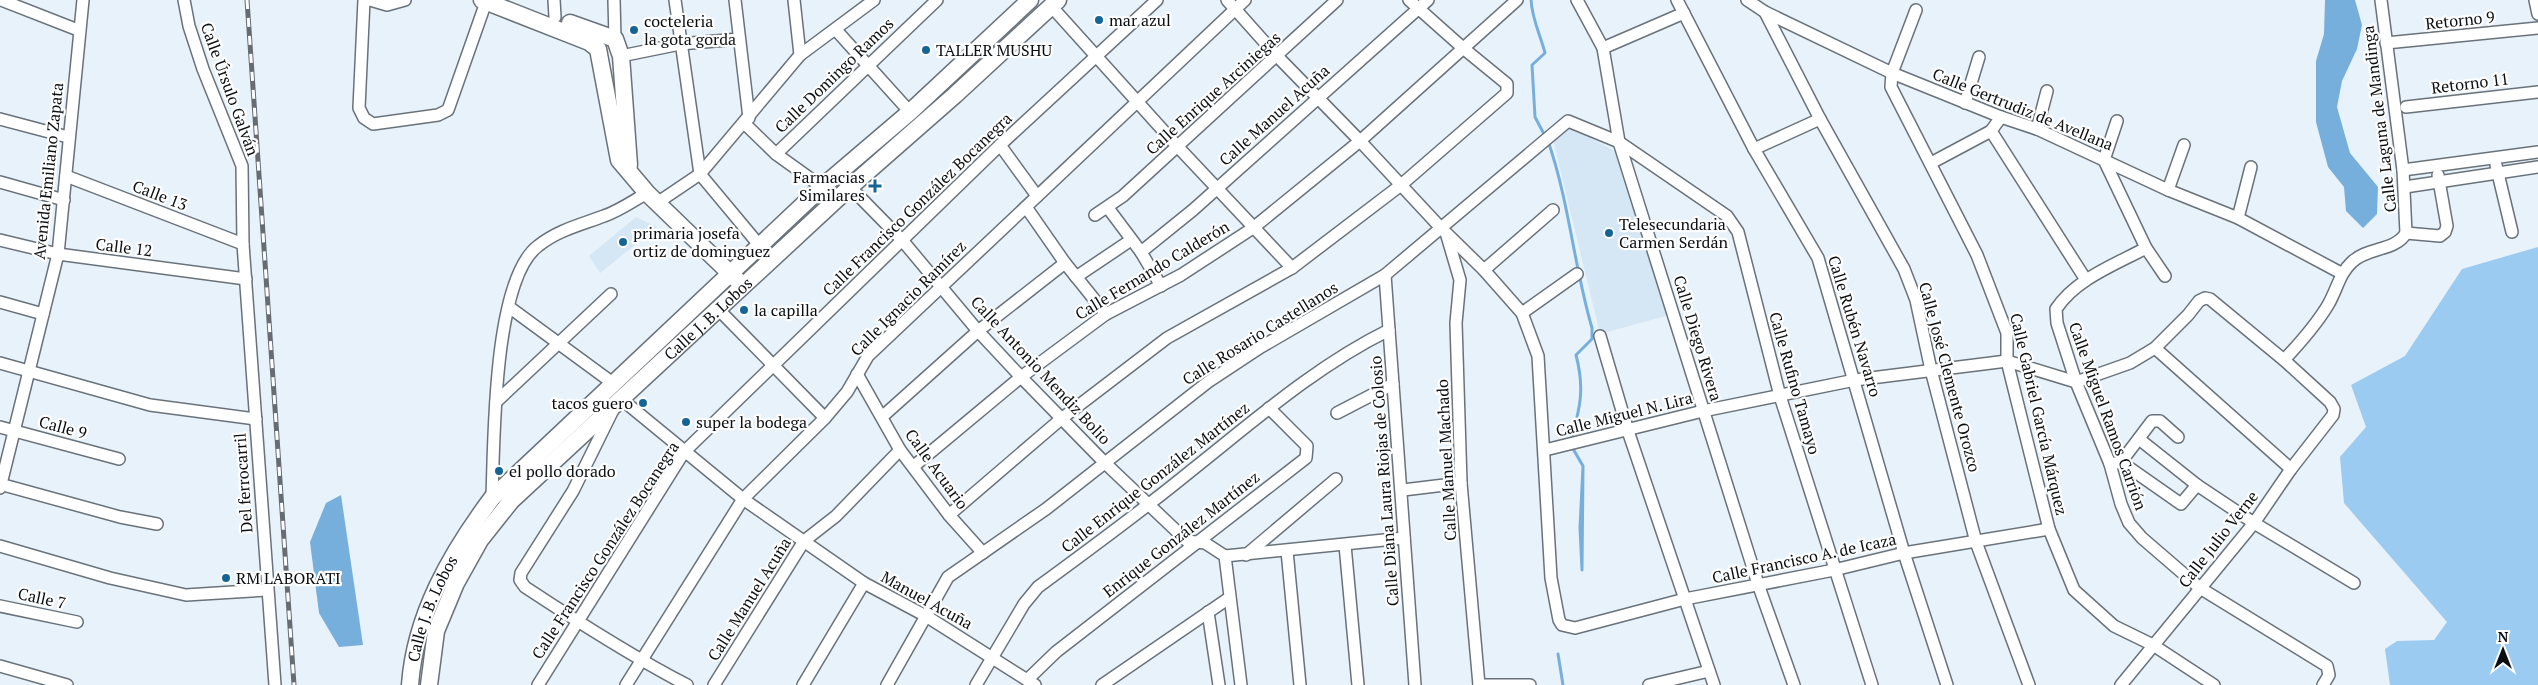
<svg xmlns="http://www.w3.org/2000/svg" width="2538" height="685" font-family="'PT Serif',serif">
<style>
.built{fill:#d5e6f4}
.green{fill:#9ccbf1}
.water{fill:#77afdc}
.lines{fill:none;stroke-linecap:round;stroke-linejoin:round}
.stream{stroke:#77afdc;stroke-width:3}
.street-casing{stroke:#69727a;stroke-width:14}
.secondary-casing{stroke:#69727a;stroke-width:19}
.street{stroke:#fff;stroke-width:11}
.secondary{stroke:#fff;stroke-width:16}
.rail-casing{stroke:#666c72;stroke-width:5}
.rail{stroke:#fefefe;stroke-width:3;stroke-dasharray:9;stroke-linecap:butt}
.poi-dot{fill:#156496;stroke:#fefefe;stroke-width:2}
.labels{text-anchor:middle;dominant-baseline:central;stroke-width:4.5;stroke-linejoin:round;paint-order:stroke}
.poi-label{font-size:16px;fill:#0b0e11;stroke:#fefefe;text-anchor:start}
.street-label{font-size:16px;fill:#0b0e11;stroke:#fefefe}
</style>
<rect width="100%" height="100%" fill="#e8f2fb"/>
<!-- built -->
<g class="built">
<path d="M1570 127 1615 151 1669 315 1600 334 1553 139Z"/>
<path d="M636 217 657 227 600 273 589 256Z"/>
</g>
<!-- green -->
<path class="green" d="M2538 247V685H2390L2385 649 2397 641 2434 640 2447 622 2344 503 2340 457 2366 427 2351 385 2405 356 2462 269Z"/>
<!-- water -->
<g class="water">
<path d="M2325 0H2355L2362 25 2357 49 2342 81 2337 107 2350 153 2378 187 2377 214 2363 228 2346 211 2344 187 2328 167 2316 122V61L2324 34Z"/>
<path d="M341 495 363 645 339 647 319 613 310 542 326 503Z"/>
</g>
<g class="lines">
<!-- stream -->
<g class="stream">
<path d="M1531 0C1532 19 1540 34 1545 53L1532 65 1535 117 1545 136"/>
<path d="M1548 141C1569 201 1574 267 1592 328V339L1576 355C1585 389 1580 408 1571 441"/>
<path d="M1572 447 1583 466 1582 570 1580 528 1583 466"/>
<path d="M1558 654 1563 685"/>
</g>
<!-- street casing -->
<g class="street-casing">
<g id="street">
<path d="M1 0 78 30"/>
<path d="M184 0 189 26 203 69 242 166 243 244 275 685"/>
<path d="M364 0 359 108 364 118 373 124 438 115 448 110 486 2"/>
<path d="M370 0 387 5 405 0"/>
<path d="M554 0 555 17"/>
<path d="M614 0 615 39"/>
<path d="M675 0 700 174 760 246"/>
<path d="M735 0 749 118"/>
<path d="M794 0 800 55"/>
<path d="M1227 0 1277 56 1360 141 1440 227 1484 270 1522 313 1538 356 1551 578 1559 620 1562 625 1575 628 1685 599 1834 570 1904 553 2049 529"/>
<path d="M1577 0 1603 48 1619 142 1758 584 1794 685"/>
<path d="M1677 0 1754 149 1818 258 1904 553 1947 685"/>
<path d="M1747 0 1765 12 1892 73 2001 117 2037 129 2168 190 2238 218 2341 273"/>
<path d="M2535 0 2538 14"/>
<path d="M1051 6 1178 147 1292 268"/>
<path d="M1916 10 1892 73 1891 87 1977 255 2007 333V361L2049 529 2074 590 2114 626 2153 645 2214 685"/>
<path d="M1765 12 1820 119 1904 269 1916 300 1931 370 1976 542 2029 685"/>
<path d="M836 30 910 112"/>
<path d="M2386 43 2538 28"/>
<path d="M1603 48 1684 13"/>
<path d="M621 56 680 44 739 39"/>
<path d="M1965 103 1979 57"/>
<path d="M2406 107 2538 92"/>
<path d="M2001 117 1991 131 2086 280"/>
<path d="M0 119 68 137"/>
<path d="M2117 121 2104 160 2146 248 2165 276"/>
<path d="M744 123 776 154 822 187"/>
<path d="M2037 129 2047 91"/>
<path d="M1000 145 1037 196"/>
<path d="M1754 149 1820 119"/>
<path d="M776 154 937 0"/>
<path d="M1931 163 1991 131"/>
<path d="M2496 165 2512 232"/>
<path d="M2403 170 2538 152"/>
<path d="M66 176 243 244"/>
<path d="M0 182 64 200"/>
<path d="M850 187 902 240 978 331 1021 377 1104 462 1187 541 1205 543 1225 556 1241 685"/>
<path d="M2405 187 2538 167"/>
<path d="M2168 190 2184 145"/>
<path d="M657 203 700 174 800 55 874 0"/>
<path d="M1026 207 1065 263 1106 314"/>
<path d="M1108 208 1141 252 1161 286"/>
<path d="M1095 215 1123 196 1337 0"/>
<path d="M2238 218 2251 167"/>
<path d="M2406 233 2440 236 2445 232 2447 226 2438 175"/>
<path d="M1447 236 1460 280 1456 323 1461 483 1479 685"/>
<path d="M0 240 58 254 246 279"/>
<path d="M2146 248C2114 265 2076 279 2056 309L2057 323 2076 382 2110 464 2121 504 2129 523 2142 538 2200 588 2327 666 2329 675 2323 685"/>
<path d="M1141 252 1193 210 1428 0"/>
<path d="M1484 270 1553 210"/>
<path d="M1385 275 1415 685"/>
<path d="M1076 277 1131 240"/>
<path d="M0 302 43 314"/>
<path d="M509 307 614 384"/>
<path d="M718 309 825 418"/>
<path d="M1522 313 1577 274"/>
<path d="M1600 336 1628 431 1714 685"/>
<path d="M2155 348 2291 469"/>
<path d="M2284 360C2300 343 2316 325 2328 305 2337 290 2339 274 2352 262 2367 247 2396 251 2406 233L2403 170 2381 0"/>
<path d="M0 363 150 405 256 419"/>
<path d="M857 374 900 450 949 515 983 553"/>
<path d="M620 398 743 499 864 583 926 616 1035 685"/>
<path d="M496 402 611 294"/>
<path d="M613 410 573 491 521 573 520 580 525 587C578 622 631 656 687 685"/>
<path d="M1337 413 1393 384"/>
<path d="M883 416 978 331 1065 263"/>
<path d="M0 427 119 459"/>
<path d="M2139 439 2197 485 2254 523 2354 583"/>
<path d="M1545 450 1703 411 1855 380 2007 361 2076 382 2130 363 2155 348 2188 315 2199 301 2205 298 2210 299 2284 360 2330 402 2334 409 2333 415 2291 469 2254 523 2121 685"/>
<path d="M2121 462 2152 421H2160L2178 437"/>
<path d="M2110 464 2121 462 2181 504 2197 485"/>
<path d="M914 466 1021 377 1106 314 1181 275 1253 228 1360 141 1517 0"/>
<path d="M0 484 120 517 157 524"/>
<path d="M0 488 58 254 83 0"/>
<path d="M1403 490 1461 483"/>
<path d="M492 498C494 442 493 280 538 246 558 230 580 225 604 216 619 211 633 201 647 193"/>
<path d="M949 515 1061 419 1167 338 1292 268 1401 185 1507 93V84L1463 48 1409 0"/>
<path d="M1345 545 1358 685"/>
<path d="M0 546 110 578 186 595 266 590"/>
<path d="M1287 551 1300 685"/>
<path d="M1246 555 1336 479"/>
<path d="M1225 556 1404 538"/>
<path d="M0 606 77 622"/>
<path d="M1208 612 1219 685"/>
<path d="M0 666 67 685"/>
<path d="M1027 680 1056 652 1306 458 1307 446 1269 408"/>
<path d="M538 685 684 452 1000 145 1157 0"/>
<path d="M626 685 743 499 825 418 847 392 868 356 1245 0"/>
<path d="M714 685 804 541 836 516 900 450"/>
<path d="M803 685 864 583"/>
<path d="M887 685 948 577 1046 509 1208 382 1261 347 1385 275 1568 121 1619 142 1727 216 1738 232 1780 396 1872 685"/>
<path d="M976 685 1024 604 1038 587C1090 549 1142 511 1192 470 1255 420 1316 366 1389 330"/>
<path d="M1102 685 1229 598"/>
<path d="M1479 685H1530"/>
<path d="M1649 685 1709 671"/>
</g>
</g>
<!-- secondary casing -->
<g class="secondary-casing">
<g id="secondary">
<path d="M482 0 589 42 598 49 619 160 647 193 737 280"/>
<path d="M570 23 615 39 621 56 629 165"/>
<path id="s1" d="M410 685C415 615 451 553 492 498L822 187 910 112 1030 0"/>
<path id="s2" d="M429 685 436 631 456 583 480 540 511 501 850 187 955 95 1058 0"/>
</g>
</g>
<!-- street -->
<use href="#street" class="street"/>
<!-- secondary -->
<use href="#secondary" class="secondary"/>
<!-- rail casing -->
<g class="rail-casing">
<path id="rail" d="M247 0 294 685"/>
</g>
<!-- rail -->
<use href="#rail" class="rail"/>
</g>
<!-- markers -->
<g class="poi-dot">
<circle cx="1099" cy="20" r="5"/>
<circle cx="634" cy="30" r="5"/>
<circle cx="926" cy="50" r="5"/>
<path d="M872.5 178.5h5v5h5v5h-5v5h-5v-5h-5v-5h5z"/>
<circle cx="1609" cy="233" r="5"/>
<circle cx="623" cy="242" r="5"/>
<circle cx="744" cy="310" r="5"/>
<circle cx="643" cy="403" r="5"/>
<circle cx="686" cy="422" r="5"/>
<circle cx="499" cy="471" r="5"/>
<circle cx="226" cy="578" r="5"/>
</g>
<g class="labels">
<!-- poi labels -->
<g class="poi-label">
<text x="1109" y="20">mar azul</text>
<text x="644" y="21">cocteleria<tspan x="644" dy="18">la gota gorda</tspan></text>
<text x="936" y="50">TALLER MUSHU</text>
<text x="865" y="177" text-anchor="end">Farmacias<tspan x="865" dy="18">Similares</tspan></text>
<text x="1619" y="224">Telesecundaria<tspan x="1619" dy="18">Carmen Serdán</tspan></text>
<text x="633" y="233">primaria josefa<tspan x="633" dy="18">ortiz de dominguez</tspan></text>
<text x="754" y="310">la capilla</text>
<text x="633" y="403" text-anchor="end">tacos guero</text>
<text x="696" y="422">super la bodega</text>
<text x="509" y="471">el pollo dorado</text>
<text x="236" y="578">RM LABORATI</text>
</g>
<!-- street labels -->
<g class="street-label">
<text transform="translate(2460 20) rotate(-6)">Retorno 9</text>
<text transform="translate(834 75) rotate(-44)">Calle Domingo Ramos</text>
<text transform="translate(2470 83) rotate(-7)">Retorno 11</text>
<text transform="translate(230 89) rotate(70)">Calle Úrsulo Galván</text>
<text transform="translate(1213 93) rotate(-42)">Calle Enrique Arciniegas</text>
<text transform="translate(2023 109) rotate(22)">Calle Gertrudiz de Avellana</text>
<text transform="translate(1274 115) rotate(-42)">Calle Manuel Acuña</text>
<text transform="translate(2379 119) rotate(-97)">Calle Laguna de Mandinga</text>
<text transform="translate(48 171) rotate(-84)">Avenida Emiliano Zapata</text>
<text transform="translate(160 195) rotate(21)">Calle 13</text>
<text transform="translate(917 204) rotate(-44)">Calle Francisco González Bocanegra</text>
<text transform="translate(124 247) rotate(7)">Calle 12</text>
<text transform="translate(1152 270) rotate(-31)">Calle Fernando Calderón</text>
<text transform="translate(908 298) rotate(-45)">Calle Ignacio Ramírez</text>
<text stroke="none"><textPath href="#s2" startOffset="474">Calle J. B. Lobos</textPath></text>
<text transform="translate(1855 326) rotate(73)">Calle Rubén Navarro</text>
<text transform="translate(1260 333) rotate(-32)">Calle Rosario Castellanos</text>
<text transform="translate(1698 338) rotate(73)">Calle Diego Rivera</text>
<text transform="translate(1041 370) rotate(47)">Calle Antonio Mendiz Bolio</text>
<text transform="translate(1950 377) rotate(75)">Calle José Clemente Orozco</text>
<text transform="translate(1795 383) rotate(74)">Calle Rufino Tamayo</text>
<text transform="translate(1624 414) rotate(-14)">Calle Miguel N. Lira</text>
<text transform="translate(2039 414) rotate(77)">Calle Gabriel García Márquez</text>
<text transform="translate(2108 416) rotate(70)">Calle Miguel Ramos Carrión</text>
<text transform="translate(63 427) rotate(15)">Calle 9</text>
<text transform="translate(1446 460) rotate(-93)">Calle Manuel Machado</text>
<text transform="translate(937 469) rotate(54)">Calle Acuario</text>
<text transform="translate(1155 477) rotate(-38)">Calle Enrique González Martínez</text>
<text transform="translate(1384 481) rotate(-94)">Calle Diana Laura Riojas de Colosio</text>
<text transform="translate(243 483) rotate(-94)">Del ferrocarril</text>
<text transform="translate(1181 534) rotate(-38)">Enrique González Martínez</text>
<text transform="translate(2218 539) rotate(-52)">Calle Julio Verne</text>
<text transform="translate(605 550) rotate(-57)">Calle Francisco González Bocanegra</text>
<text transform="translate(1804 558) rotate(-12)">Calle Francisco A. de Icaza</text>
<text transform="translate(42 598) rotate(12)">Calle 7</text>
<text transform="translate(749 599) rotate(-58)">Calle Manuel Acuña</text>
<text transform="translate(927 600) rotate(29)">Manuel Acuña</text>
<text stroke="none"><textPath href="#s1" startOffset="80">Calle J. B. Lobos</textPath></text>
</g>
</g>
<!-- north arrow -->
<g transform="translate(2503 650)" stroke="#fefefe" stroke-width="4" paint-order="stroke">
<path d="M0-4L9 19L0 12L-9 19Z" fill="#0b0e11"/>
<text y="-8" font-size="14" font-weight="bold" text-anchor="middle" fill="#0b0e11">N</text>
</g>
</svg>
